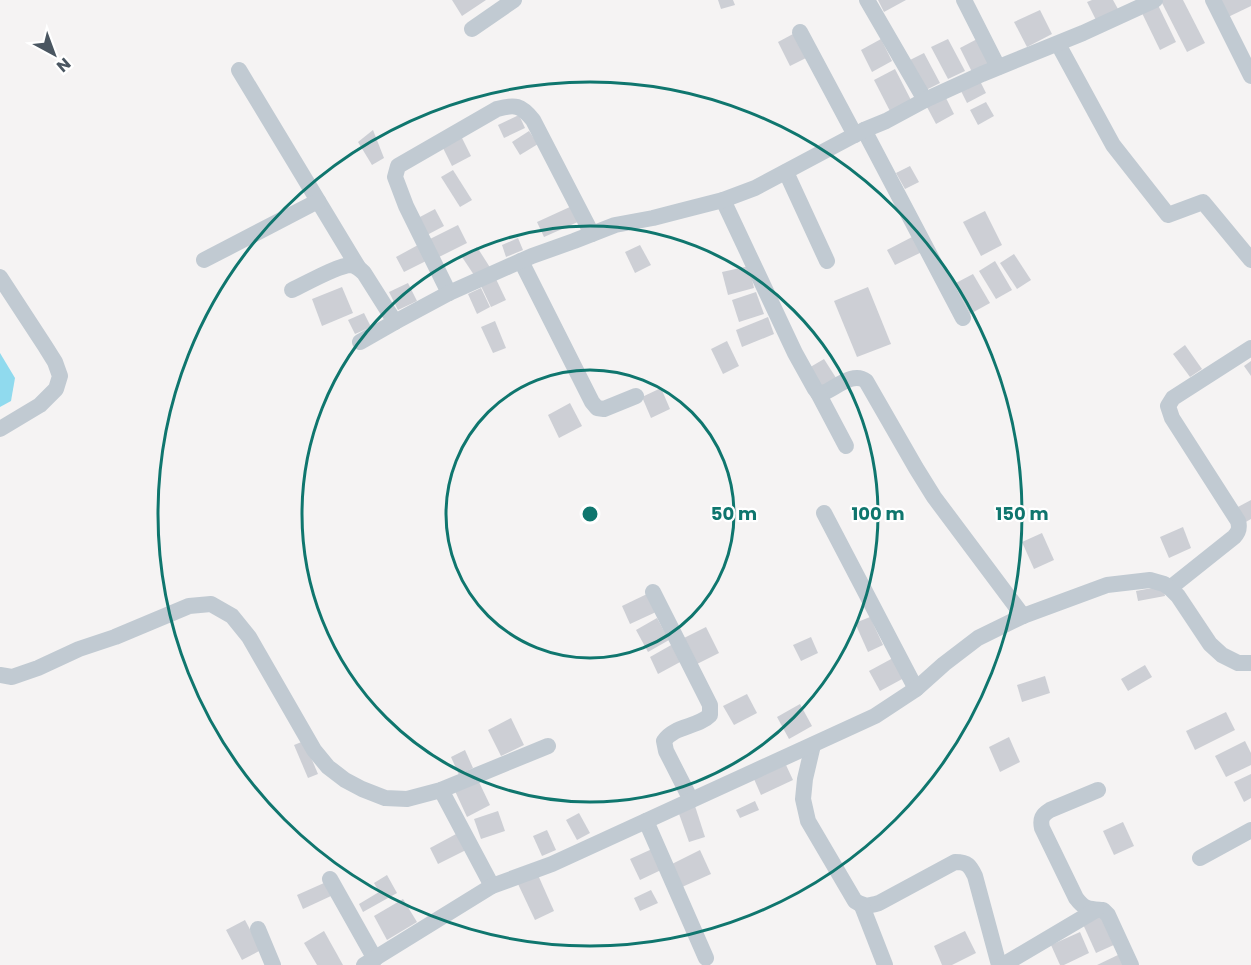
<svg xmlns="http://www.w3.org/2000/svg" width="1251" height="965" font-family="Poppins,sans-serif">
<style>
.water{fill:#90daee}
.building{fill:#cdcfd5}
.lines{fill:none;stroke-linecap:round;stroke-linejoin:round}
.minor{stroke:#c1cad2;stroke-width:16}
.ring{fill:none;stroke:#0f766e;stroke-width:3}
.centre{fill:#0f766e;stroke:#fff;stroke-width:3}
.ring-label{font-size:18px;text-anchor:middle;font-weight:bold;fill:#0f766e;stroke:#fff;stroke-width:4.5;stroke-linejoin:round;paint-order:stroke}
</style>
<rect width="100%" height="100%" fill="#f5f3f3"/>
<!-- water -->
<path class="water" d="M0 353 15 378 11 401 0 407Z"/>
<!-- building -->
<g class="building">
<path d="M452 0H486L462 16Z"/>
<path d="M718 0H733L735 5 721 9Z"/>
<path d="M878 0H906L884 12Z"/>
<path d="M1092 0H1113L1118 9 1096 20 1087 2Z"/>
<path d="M1163 0H1183L1205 43 1187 52 1161 1Z"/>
<path d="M1217 0H1251V6L1226 18Z"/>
<path d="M1157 3 1176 42 1160 50 1141 11Z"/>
<path d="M1040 10 1052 34 1027 47 1014 22Z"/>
<path d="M793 34 806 58 790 66 778 42Z"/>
<path d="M979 38 992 62 972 72 960 48Z"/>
<path d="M881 39 892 61 872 72 861 50Z"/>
<path d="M948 39 965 71 948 79 931 47Z"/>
<path d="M924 53 940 83 922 92 906 62Z"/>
<path d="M895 69 913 104 892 115 874 80Z"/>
<path d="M978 77 986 93 967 103 959 87Z"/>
<path d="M946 98 954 114 936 124 927 107Z"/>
<path d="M986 102 994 116 978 125 970 110Z"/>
<path d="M519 115 525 128 504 138 498 125Z"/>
<path d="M373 130 384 158 372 165 358 142Z"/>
<path d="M529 131 538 144 520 155 512 142Z"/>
<path d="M460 134 471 156 452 166 441 144Z"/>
<path d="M910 166 919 182 905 189 896 173Z"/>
<path d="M453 170 472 200 460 207 441 177Z"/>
<path d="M572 206 580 221 544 237 537 222Z"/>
<path d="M435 209 444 226 427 235 418 218Z"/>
<path d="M985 211 1002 245 981 256 963 222Z"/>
<path d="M458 225 467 243 439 257 430 239Z"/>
<path d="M916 235 924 251 895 265 887 250Z"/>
<path d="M518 238 523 250 506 257 502 245Z"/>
<path d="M418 245 426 261 404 272 396 257Z"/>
<path d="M640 245 651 265 635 273 625 252Z"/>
<path d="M477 247 491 269 474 275 462 257Z"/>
<path d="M1014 254 1031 280 1017 289 1000 263Z"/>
<path d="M995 261 1012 290 996 299 979 271Z"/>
<path d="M749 266 754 288 728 295 722 272Z"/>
<path d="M973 274 990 303 970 314 954 284Z"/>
<path d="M495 277 506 300 491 307 480 284Z"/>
<path d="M408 283 417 301 398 310 389 292Z"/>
<path d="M342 287 353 313 322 326 312 299Z"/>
<path d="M868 287 891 344 857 357 834 301Z"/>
<path d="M481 288 490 307 477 314 468 294Z"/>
<path d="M756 292 764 314 739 322 732 300Z"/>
<path d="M364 313 371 327 355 334 348 320Z"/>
<path d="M768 317 774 334 742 347 736 330Z"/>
<path d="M495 321 506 348 493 353 481 327Z"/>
<path d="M727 341 739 366 723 374 711 349Z"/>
<path d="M1185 345 1202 369 1190 377 1173 354Z"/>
<path d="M824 359 838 381 822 391 807 369Z"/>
<path d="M1251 361V376L1244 366Z"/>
<path d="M661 388 670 409 651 418 642 397Z"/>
<path d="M570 403 582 426 559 438 548 415Z"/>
<path d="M1251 500V519L1244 523 1236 508Z"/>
<path d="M1183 527 1191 548 1169 558 1160 537Z"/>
<path d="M1042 533 1054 560 1034 569 1022 542Z"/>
<path d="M1163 586 1165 596 1138 601 1136 591Z"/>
<path d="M647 594 656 612 630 624 622 606Z"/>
<path d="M870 617 883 645 868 652 855 623Z"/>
<path d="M657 618 669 640 648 652 636 630Z"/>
<path d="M706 627 719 653 697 664 684 638Z"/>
<path d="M811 637 818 653 801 661 793 645Z"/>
<path d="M673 644 682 661 658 674 650 657Z"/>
<path d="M893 658 904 678 880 691 869 671Z"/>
<path d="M1145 665 1152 677 1128 691 1121 679Z"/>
<path d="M1045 676 1050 693 1022 702 1017 685Z"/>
<path d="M747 694 757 713 734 725 723 706Z"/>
<path d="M800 704 812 726 789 739 777 717Z"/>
<path d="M1226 712 1235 730 1195 750 1186 731Z"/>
<path d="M511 718 524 745 501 756 488 730Z"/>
<path d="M1009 737 1020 762 1000 772 989 747Z"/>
<path d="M304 741 318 774 308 778 294 745Z"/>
<path d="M1245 741 1251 753V765L1226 777 1215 756Z"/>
<path d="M465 750 473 768 459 775 451 757Z"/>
<path d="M786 765 793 780 761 795 754 779Z"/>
<path d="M1251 774V798L1244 802 1234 782Z"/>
<path d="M478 780 490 805 467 817 455 791Z"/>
<path d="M755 801 759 810 740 818 736 810Z"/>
<path d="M695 806 705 837 689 842 678 811Z"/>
<path d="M498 811 505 831 481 839 474 819Z"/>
<path d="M579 813 590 833 577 840 566 820Z"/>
<path d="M1123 822 1134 846 1114 855 1103 831Z"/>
<path d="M547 830 556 850 542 856 533 836Z"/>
<path d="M458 833 466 850 438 864 430 848Z"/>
<path d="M652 849 661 870 640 880 630 859Z"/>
<path d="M700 850 711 874 682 887 672 864Z"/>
<path d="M387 875 397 893 363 912 359 904 379 892 374 883Z"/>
<path d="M538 875 554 911 535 920 518 884Z"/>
<path d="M324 883 331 896 303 909 297 895Z"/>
<path d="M651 890 658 903 640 911 634 898Z"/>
<path d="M403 899 417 922 387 940 374 916Z"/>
<path d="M1102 913 1116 944 1096 953 1082 922Z"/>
<path d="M245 920 261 950 242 960 226 930Z"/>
<path d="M324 931 343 965H317L304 943Z"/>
<path d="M965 931 976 953 952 965H942L934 946Z"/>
<path d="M1080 932 1089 953 1064 965H1060L1051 945Z"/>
<path d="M1120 954 1125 965H1097Z"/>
</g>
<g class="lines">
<!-- minor -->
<g class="minor">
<path d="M867 0 925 100"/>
<path d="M964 0 998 67"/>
<path d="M1213 0 1251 76"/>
<path d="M472 29 514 0"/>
<path d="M800 32 855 135"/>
<path d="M1058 44 1113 145 1168 215 1203 202 1251 260"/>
<path d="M239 70 358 267"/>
<path d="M864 130 963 318"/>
<path d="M786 172 827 261"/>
<path d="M723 200 795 353 815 389 818 393H823C836 388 853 371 866 381L916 468 934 497 1023 616"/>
<path d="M204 260 318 201"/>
<path d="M521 261 592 402 597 408 604 409 636 396"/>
<path d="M0 277 45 346 55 362 60 376 56 389 40 405 0 429"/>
<path d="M292 290C305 284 338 265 351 265 357 266 360 269 364 273L395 322"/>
<path d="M449 293 406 206 395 177 398 166 497 109C515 104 521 105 533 120L592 234"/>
<path d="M360 342 395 322 449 293 532 256 574 241 615 225 653 218 680 211 723 200 755 188 864 130 886 121 925 100 982 74 1083 33 1155 0"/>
<path d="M818 393 846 446"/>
<path d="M824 513 916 689"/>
<path d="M1170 588 1234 537C1239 532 1240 528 1238 521L1172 418 1168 406 1173 398 1251 348"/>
<path d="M653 592 710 705V715C697 728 675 725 664 741L666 751 691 800"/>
<path d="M0 675 12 677 38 668 79 649 115 637 189 606 211 604 232 616 249 637 314 750 328 767 345 780 362 789 385 798 407 799 441 790 548 746"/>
<path d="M813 745 805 779 803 799 808 821 855 901C864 907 869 906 879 903L955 862C968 862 970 866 975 876L999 965"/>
<path d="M441 790 492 886"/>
<path d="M1098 790 1050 810C1042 815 1040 819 1042 828L1076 898C1085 910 1089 909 1103 910L1108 915 1131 965"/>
<path d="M646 821 706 958"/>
<path d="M1200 858 1251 830"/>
<path d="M330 879 375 959"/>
<path d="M862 906 885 965"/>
<path d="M258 929 273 965"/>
<path d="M364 965 492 886 552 864 875 716 916 689 944 664 978 638 1023 616 1107 585 1150 580 1164 584 1170 588 1178 596 1210 644 1222 655 1238 663H1251"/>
<path d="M1003 965 1096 910"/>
</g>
</g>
<!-- distance rings -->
<g class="ring">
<circle cx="590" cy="514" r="144"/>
<circle cx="590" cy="514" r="288"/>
<circle cx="590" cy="514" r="432"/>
</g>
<circle cx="590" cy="514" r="9" class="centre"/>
<g class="ring-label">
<text x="734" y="520">50 m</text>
<text x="878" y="520">100 m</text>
<text x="1022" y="520">150 m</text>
</g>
<!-- north arrow -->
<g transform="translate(54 54) rotate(139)" stroke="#ffffff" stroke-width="4.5" paint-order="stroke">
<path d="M0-4.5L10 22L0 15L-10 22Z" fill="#4a5661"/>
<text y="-9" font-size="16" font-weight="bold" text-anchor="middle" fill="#4a5661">N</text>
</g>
</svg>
